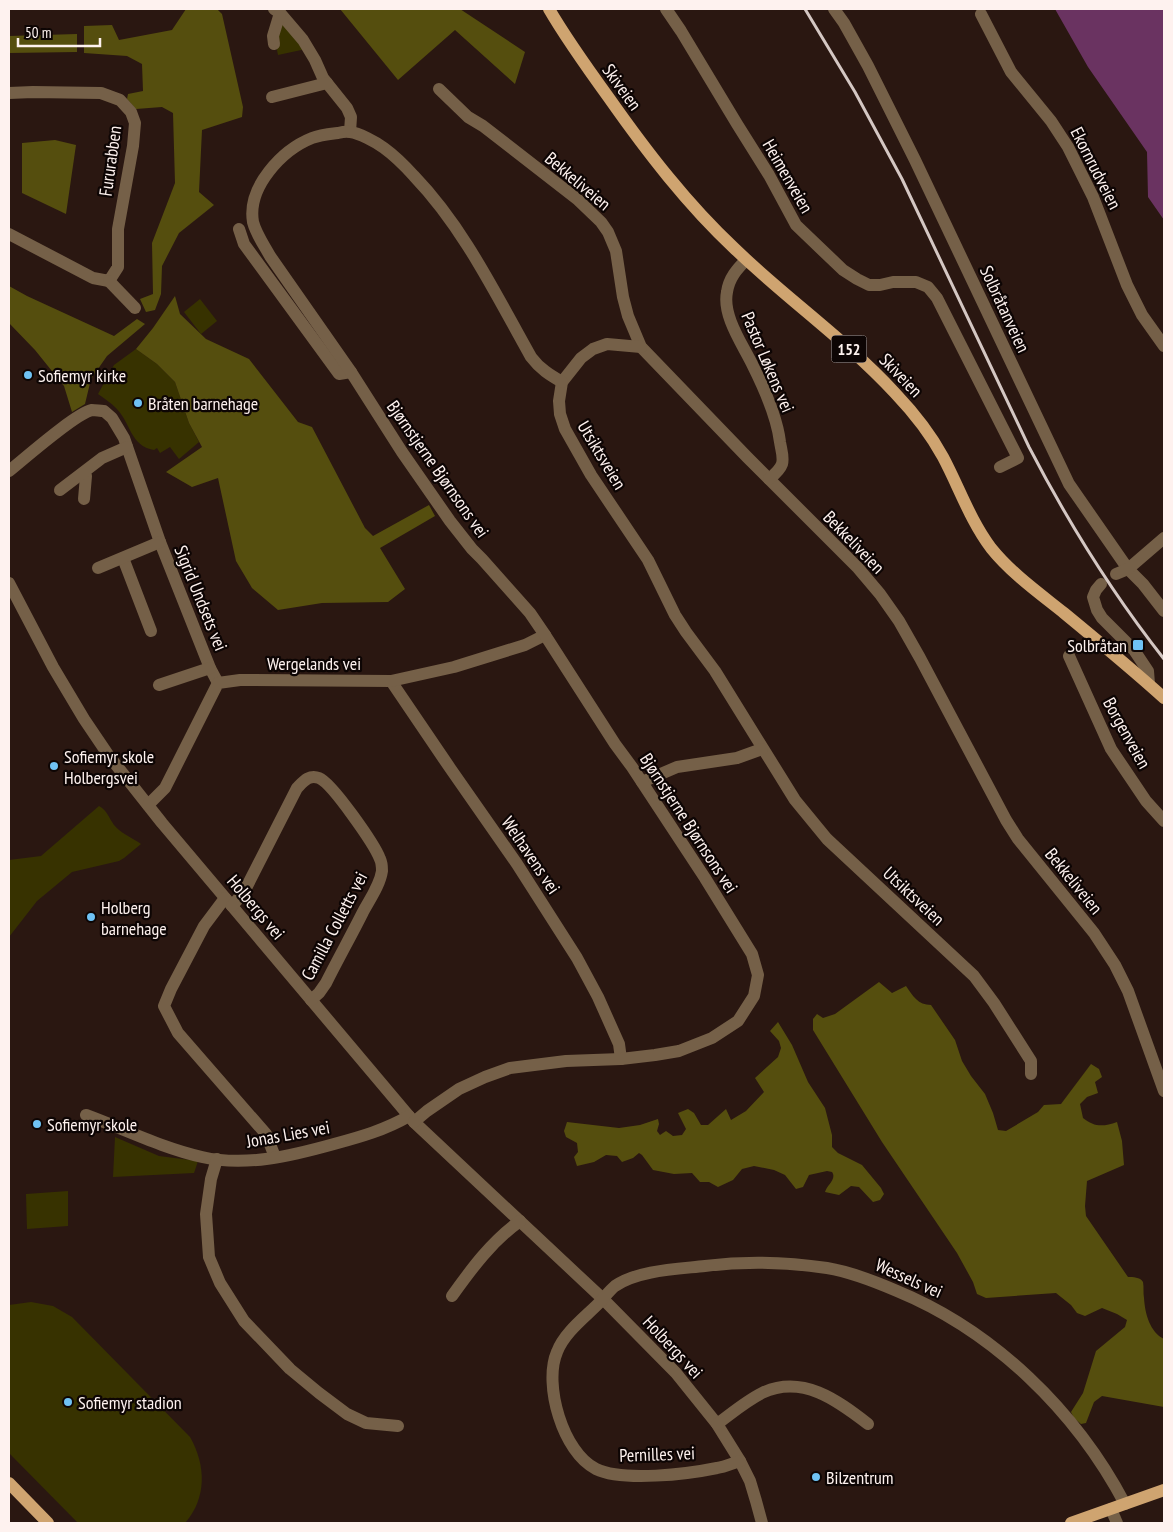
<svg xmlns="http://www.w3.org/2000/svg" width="1173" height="1532" font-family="'PT Sans Narrow',sans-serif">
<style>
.green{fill:#373200}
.forest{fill:#554e0e}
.water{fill:#6a3361}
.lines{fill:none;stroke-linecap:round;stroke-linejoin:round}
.minor{stroke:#756048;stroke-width:12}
.major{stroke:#cfa470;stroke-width:12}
.rail{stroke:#d4c7c3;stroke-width:3}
.poi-dot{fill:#6fc2f4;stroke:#0d0504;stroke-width:2}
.labels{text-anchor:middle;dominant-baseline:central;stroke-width:4.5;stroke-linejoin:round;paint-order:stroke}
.shield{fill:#0d0504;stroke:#b6aba8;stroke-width:1}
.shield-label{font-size:16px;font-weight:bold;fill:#fef2ef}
.street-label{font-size:18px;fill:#fef2ef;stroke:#0d0504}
.poi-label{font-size:18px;fill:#fef2ef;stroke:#0d0504;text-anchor:start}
</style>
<rect width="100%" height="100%" fill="#2a1711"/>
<!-- green -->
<g class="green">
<path d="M280 19 306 49 278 55 276 45Z"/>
<path d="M200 299 217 321 201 334 184 312Z"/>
<path d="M136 349 157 364 175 382 189 423 199 442 179 459 170 447 160 453 157 448 154 450C130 446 131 423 116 408 111 403 104 398 98 394L114 365Z"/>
<path d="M99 806C107 810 109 818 114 825 120 833 133 838 141 844L124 858 119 861 72 872 37 901 9 937V860L41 856Z"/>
<path d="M115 1137 159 1156 198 1161 194 1173 113 1177Z"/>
<path d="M68 1191V1226L27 1229 26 1194Z"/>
<path d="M31 1302 53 1306 72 1317 190 1437C206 1465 207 1498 185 1523H78L9 1453V1305Z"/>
</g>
<!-- forest -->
<g class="forest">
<path d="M186 9H217L222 14 243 107 242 117 202 130 199 192 214 205 179 233 162 266 161 294 155 310 146 312 140 299 153 294 152 243 175 183 173 113 162 107 136 109 127 99 128 94 143 91 142 64 127 56 84 53V26L112 25 119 40 172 30Z"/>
<path d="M340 9H460L525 52 515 84 455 30 398 80Z"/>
<path d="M77 34V52L9 53V36Z"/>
<path d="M55 140 76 145 66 214 22 193V143Z"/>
<path d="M9 286 27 296 114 336 137 319 145 324 107 356 91 379 85 404 72 412 64 386 35 350 9 323Z"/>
<path d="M175 296 180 314 206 339 249 359 298 422 312 427 365 528 373 536 429 505 435 516 380 548 405 589 388 602 322 603 278 610 252 588 236 561 218 478 192 487 166 472 202 447 189 423 175 382 157 364 136 349 153 328Z"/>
<path d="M879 982 892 993 906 986C913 996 918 1005 931 1005L955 1040 962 1061 971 1076 985 1094 993 1113 998 1130 1006 1131 1038 1112 1044 1105 1061 1104 1091 1064 1099 1069 1102 1077 1095 1082 1098 1093 1087 1097 1080 1104 1083 1118C1094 1127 1103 1127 1117 1122L1122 1141 1124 1165 1087 1181 1085 1206 1086 1216 1128 1277C1133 1277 1140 1277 1143 1282 1144 1287 1143 1293 1144 1298 1145 1314 1150 1332 1164 1339V1407L1102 1396 1094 1402 1086 1423 1081 1424 1074 1418 1071 1412 1083 1393 1096 1351 1125 1327 1127 1320 1117 1314 1102 1308 1085 1316 1077 1313 1071 1305 1056 1293 986 1298 977 1294 973 1282 957 1253 882 1142 813 1030V1019L817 1014 823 1018 835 1014Z"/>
<path d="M778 1022 792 1045 808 1082 825 1108 832 1135V1147L838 1153 862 1165 881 1188 884 1194 880 1200 873 1202 859 1187 851 1186 839 1195 825 1192C827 1185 837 1179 832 1172L827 1171 809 1175 803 1187 796 1189 785 1175 774 1170 754 1166 742 1169 733 1180 718 1187 709 1182H700L692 1173 674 1174 653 1170 642 1155 639 1153 633 1158 622 1162 617 1156 606 1155 594 1162 577 1166 574 1157 578 1152 577 1143 566 1137 564 1131 567 1122 619 1128 640 1125 658 1119 659 1124 657 1131 660 1135 666 1131 673 1136 682 1135 686 1129 678 1113 688 1109 694 1113 701 1125H708L726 1109 731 1120 746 1111 764 1092 755 1078 778 1057 781 1048 779 1041 770 1031Z"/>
</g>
<!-- water -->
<path class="water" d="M1055 9H1164V220L1148 197 1147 152 1088 67Z"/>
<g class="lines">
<!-- minor -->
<g class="minor">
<path d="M274 9 280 13 303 40 315 60 323 78 347 108 351 117 350 132"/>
<path d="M666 9 681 31 737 124 769 175 796 225 843 270 857 279 869 285H880L893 282H916L928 287 937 298 1018 458 1000 467"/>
<path d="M834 9 844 23 868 66 915 160 1069 484 1128 569 1143 584 1164 611"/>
<path d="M981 14 1011 72 1051 121 1068 147 1093 197 1127 285 1142 315 1164 346"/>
<path d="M274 44 273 36 280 13"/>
<path d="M439 89 468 117 483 126 577 199 601 222 608 232 616 251 623 297 628 316 641 347 747 457 858 568 880 594 899 621 920 658 1006 820 1018 839 1094 933 1115 965 1128 991 1164 1091"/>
<path d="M9 93 33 92 101 93 120 100 131 112 135 123 133 146 118 229V267L109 281 93 278 9 234"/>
<path d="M272 97 327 83"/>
<path d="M239 229 244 244 339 374 351 372"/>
<path d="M746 260C737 269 729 278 727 292 722 316 743 345 753 366 764 388 777 417 780 442 781 449 784 457 782 464 780 470 774 475 769 479"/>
<path d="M109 281 135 308"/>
<path d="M641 347 607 344 593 349 581 358 562 382 559 401 560 414 565 429 591 475 648 560 675 615 686 632 715 671 795 800 827 839 974 976 994 1003 1031 1061V1074"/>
<path d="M9 471C24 459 76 413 92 410 96 410 100 411 104 411L112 418 124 438 160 542 210 668 218 683"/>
<path d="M84 473 86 476 84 499"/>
<path d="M60 490 102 458 127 447"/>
<path d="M123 558 151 631"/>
<path d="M98 568 160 542"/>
<path d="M1116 574 1128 569 1164 538"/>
<path d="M9 583 53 667 84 719 109 756 162 823 414 1122 603 1299 676 1373 717 1424 740 1461 750 1481 756 1501 762 1523"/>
<path d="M1101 584 1096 590 1093 597 1097 610 1102 618 1134 650 1148 671 1149 684"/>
<path d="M1069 656 1111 749 1146 801 1164 821"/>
<path d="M391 681 450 768 517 864 577 958 598 997 619 1044 621 1059"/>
<path d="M159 685 210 668"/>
<path d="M642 782 677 767 737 758 762 749"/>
<path d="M148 805 165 788 218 683 240 680 391 681 454 667 525 645 545 635"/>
<path d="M225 898 204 926 171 989 164 1006 178 1033 266 1134 275 1157"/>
<path d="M232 906 244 892 297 788C303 782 309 774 319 778 332 783 375 845 380 859 382 863 382 867 382 871 380 885 370 899 363 912 351 936 338 959 326 983L319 993 311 1000"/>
<path d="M86 1115C124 1129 162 1148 202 1157 245 1167 291 1156 334 1144 360 1137 385 1130 409 1116"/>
<path d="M414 1122 427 1111 459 1089 485 1077 510 1068 566 1061 621 1059 655 1055 679 1051 712 1038 738 1021 754 996 758 975 752 954 705 878 632 767 615 744 545 635 530 613 482 559 472 549 450 521 402 452 351 372 270 256C264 245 256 234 253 222 247 187 282 150 312 138 320 135 330 134 338 133 342 132 346 131 350 132 359 133 376 142 384 148 395 156 405 166 414 176 464 228 496 295 531 357 540 369 550 375 562 382"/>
<path d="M217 1159 211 1179 206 1214 209 1257 220 1283 244 1321 290 1369 319 1393 347 1414 366 1423 398 1426"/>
<path d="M452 1296C472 1268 492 1241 520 1221"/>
<path d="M717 1424C732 1413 746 1401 762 1393 802 1374 837 1400 868 1424"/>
<path d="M740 1461C733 1463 725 1467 717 1468 688 1474 623 1482 596 1469 563 1453 543 1384 557 1352 564 1333 584 1318 598 1304 604 1298 609 1291 615 1286 638 1270 678 1269 705 1266 744 1261 788 1262 827 1268 851 1272 874 1281 897 1291 994 1331 1076 1411 1125 1504"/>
<path d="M1111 1509 1117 1523"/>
</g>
<!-- major -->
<g class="major">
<path d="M549 9C567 40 588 69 609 98 647 152 687 204 735 249 787 299 846 340 895 393 914 413 930 433 943 457 959 487 970 520 991 548 1011 573 1039 593 1064 613 1098 641 1132 669 1164 698"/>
<path d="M9 1483 48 1523"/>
<path d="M1071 1523 1164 1490"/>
</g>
<!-- rail -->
<path class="rail" d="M805 9 855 92 902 179 1029 447C1068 522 1112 593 1164 659"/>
</g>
<!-- markers -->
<g class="poi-dot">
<circle cx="28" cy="375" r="5"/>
<circle cx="138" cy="403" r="5"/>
<rect x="1132" y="639" width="12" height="12" rx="2.5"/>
<circle cx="54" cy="766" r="5"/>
<circle cx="91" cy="917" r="5"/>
<circle cx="37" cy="1124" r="5"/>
<circle cx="68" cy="1402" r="5"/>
<circle cx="816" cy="1477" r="5"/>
</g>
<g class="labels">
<!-- shield labels -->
<rect class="shield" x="831.5" y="335.5" width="35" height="27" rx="4"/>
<g class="shield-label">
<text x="849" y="349">152</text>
</g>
<!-- street labels -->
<g class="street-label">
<text transform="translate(622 87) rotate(54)">Skiveien</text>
<text transform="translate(110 161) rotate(-82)">Fururabben</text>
<text transform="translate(1096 168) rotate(63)">Ekornrudveien</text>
<text transform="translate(788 176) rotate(60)">Heimenveien</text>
<text transform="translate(578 181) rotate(40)">Bekkeliveien</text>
<text transform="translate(1005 309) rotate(65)">Solbråtanveien</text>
<text transform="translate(768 362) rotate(67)">Pastor Løkens vei</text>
<text transform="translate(901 375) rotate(46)">Skiveien</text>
<text transform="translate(602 455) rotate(59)">Utsiktsveien</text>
<text transform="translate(438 469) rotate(55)">Bjørnstjerne Bjørnsons vei</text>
<text transform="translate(854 542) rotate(46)">Bekkeliveien</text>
<text transform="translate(201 598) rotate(68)">Sigrid Undsets vei</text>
<text x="314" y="663">Wergelands vei</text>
<text transform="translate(1127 733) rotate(61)">Borgenveien</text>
<text transform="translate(689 823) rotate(57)">Bjørnstjerne Bjørnsons vei</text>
<text transform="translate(531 855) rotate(56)">Welhavens vei</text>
<text transform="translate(1074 881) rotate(51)">Bekkeliveien</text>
<text transform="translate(914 896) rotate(43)">Utsiktsveien</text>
<text transform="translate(256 907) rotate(50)">Holbergs vei</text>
<text transform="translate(334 926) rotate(-62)">Camilla Colletts vei</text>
<text transform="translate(288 1134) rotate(-10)">Jonas Lies vei</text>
<text transform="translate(909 1278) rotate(24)">Wessels vei</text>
<text transform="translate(673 1347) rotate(47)">Holbergs vei</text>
<text transform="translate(657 1454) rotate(-2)">Pernilles vei</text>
</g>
<!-- poi labels -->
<g class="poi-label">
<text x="38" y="375">Sofiemyr kirke</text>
<text x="148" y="403">Bråten barnehage</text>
<text x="1127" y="645" text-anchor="end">Solbråtan</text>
<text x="64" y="756">Sofiemyr skole<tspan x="64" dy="21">Holbergsvei</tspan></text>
<text x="101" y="907">Holberg<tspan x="101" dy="21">barnehage</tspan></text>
<text x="47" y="1124">Sofiemyr skole</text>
<text x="78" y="1402">Sofiemyr stadion</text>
<text x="826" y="1477">Bilzentrum</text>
</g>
</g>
<!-- border -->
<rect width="1173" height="1532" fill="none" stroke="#fef2ef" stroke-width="20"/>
<!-- scale -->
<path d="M18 38v8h82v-8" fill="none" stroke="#fef2ef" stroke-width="2.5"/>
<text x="25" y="38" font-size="15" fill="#fef2ef" stroke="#0d0504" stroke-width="4" paint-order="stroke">50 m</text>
</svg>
